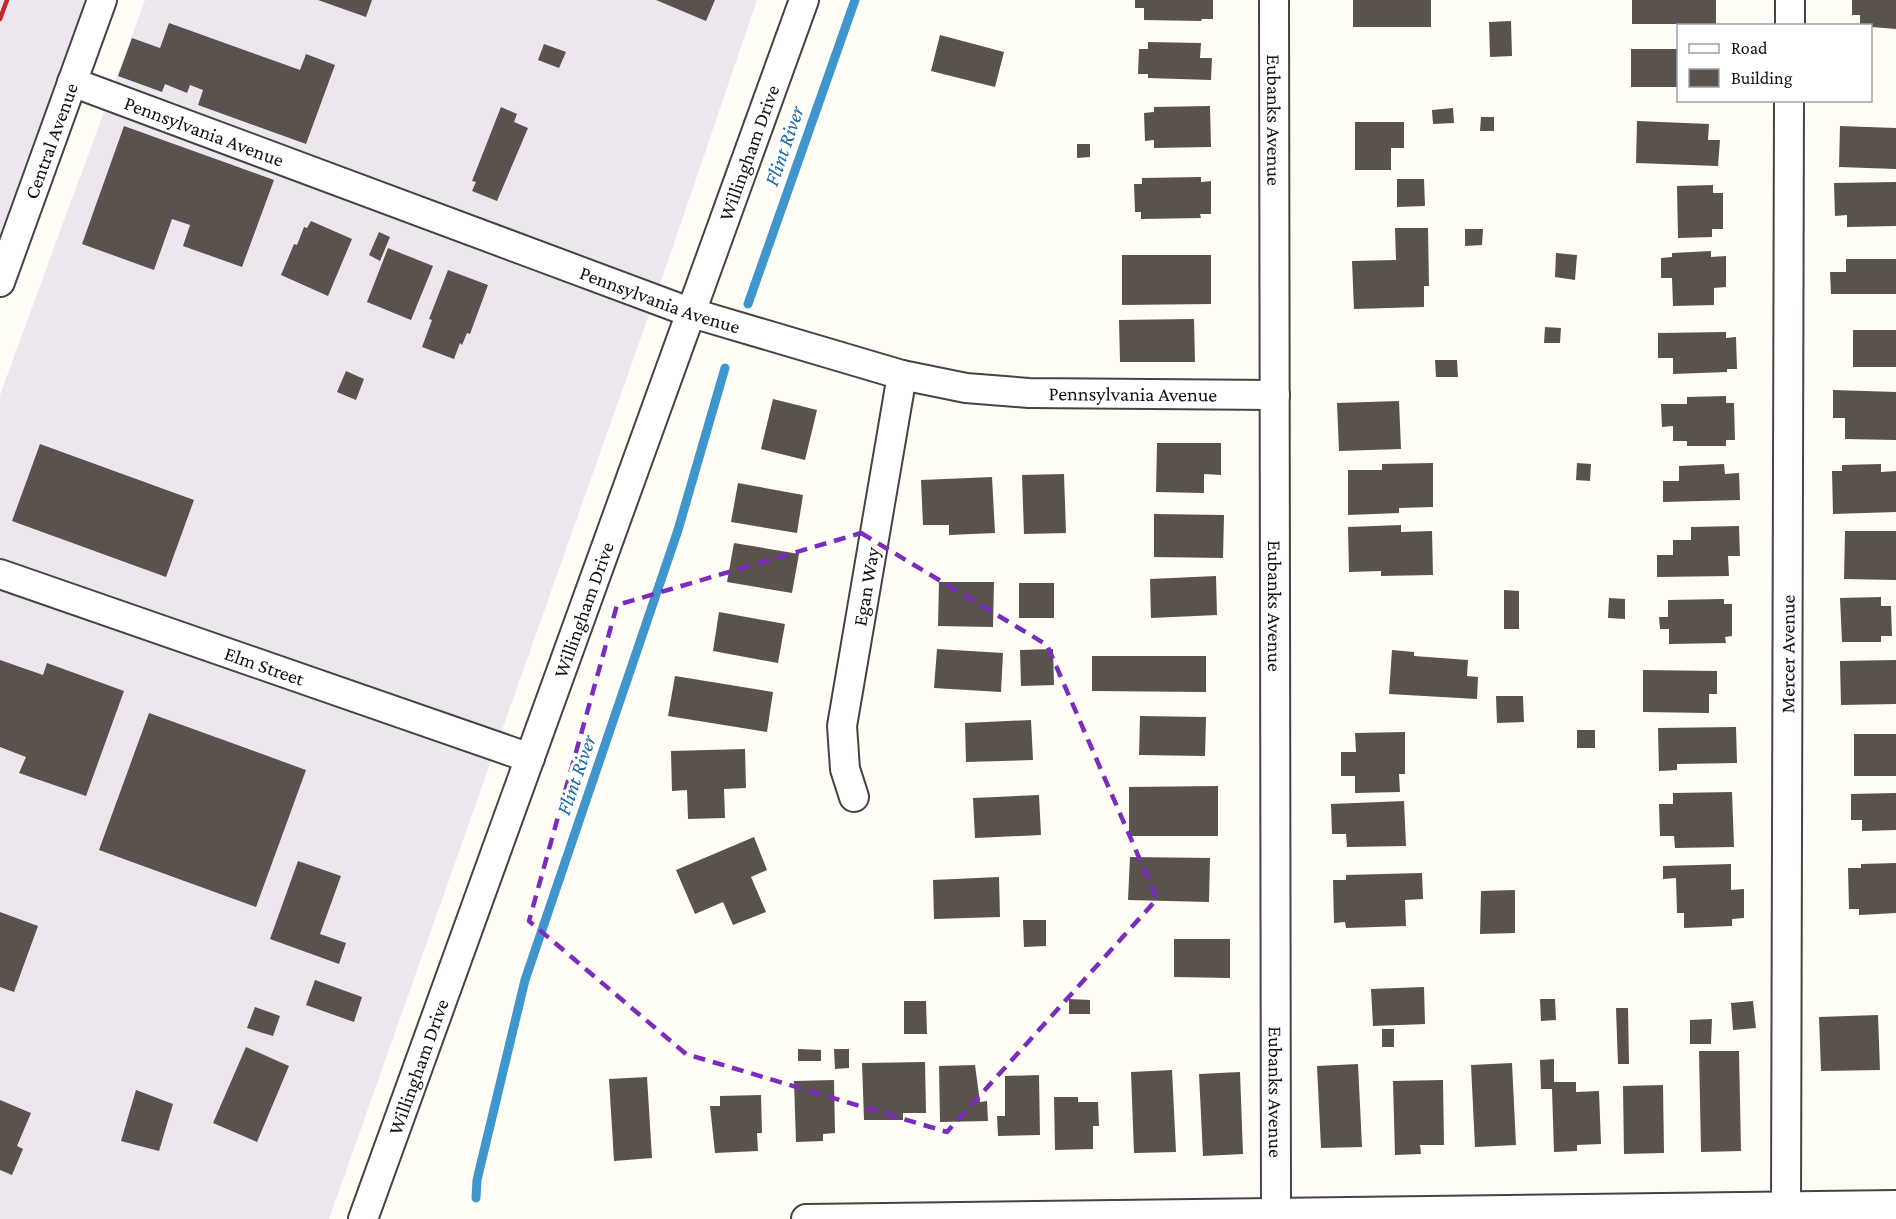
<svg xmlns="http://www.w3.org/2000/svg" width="1896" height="1219" font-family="'Crimson Pro',serif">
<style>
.industrial{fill:#eee6ef}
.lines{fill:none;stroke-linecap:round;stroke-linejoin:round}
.stream{stroke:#3f96cf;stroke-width:9}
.building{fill:#5a524d}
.minor-casing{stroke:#444;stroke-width:32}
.minor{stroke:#fff;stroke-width:28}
.rail{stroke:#c4262e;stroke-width:4.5}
.marked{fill:none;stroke:#7b2cbf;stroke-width:4.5;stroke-dasharray:12 8;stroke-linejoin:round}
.labels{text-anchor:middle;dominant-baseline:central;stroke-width:6;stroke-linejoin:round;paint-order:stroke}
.street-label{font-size:20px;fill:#111;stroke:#fff}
.water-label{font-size:21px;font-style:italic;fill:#1768a6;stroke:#fff}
</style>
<rect width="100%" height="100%" fill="#fffdf5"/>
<!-- industrial -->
<g class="industrial">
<path d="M0 0H97L0 280Z"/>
<path d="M145 0H757L668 261 329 1219H0V395Z"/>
</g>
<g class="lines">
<!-- stream -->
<g class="stream">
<path d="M748 304 855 0"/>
<path d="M476 1198 477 1180 525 980 678 530 725 368"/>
</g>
</g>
<!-- building -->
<g class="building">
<path d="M318 0H372L366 17Z"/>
<path d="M656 0H715L706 21Z"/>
<path d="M1135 0H1213V19H1202L1201 21 1144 20V8H1135Z"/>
<rect x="1353" y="0" width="78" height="27"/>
<rect x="1632" y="0" width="84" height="24"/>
<path d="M1852 0H1896V29L1860 26V15H1852Z"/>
<path d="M1511 21 1512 56 1490 57 1489 22Z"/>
<path d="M169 23 300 70 306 54 335 65 306 144 198 105 203 90 190 85 187 93 165 84 162 92 118 76 132 38 160 48Z"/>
<path d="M940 35 1004 52 995 87 931 71Z"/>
<path d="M1148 42 1201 43 1200 58H1212L1211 80 1148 78V74H1138L1139 49H1148Z"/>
<path d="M544 44 566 52 559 68 538 60Z"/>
<rect x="1631" y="49" width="47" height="38"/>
<path d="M1210 106 1211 147 1154 148V140L1145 141 1144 113 1154 112V107Z"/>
<path d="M501 107 517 114 514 122 528 128 497 201 472 191 476 182 472 181Z"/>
<path d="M1453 108 1454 123 1433 124 1432 110Z"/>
<path d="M1481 117H1494V131H1480Z"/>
<path d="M1637 121 1709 124 1708 140H1720L1718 166 1636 163Z"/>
<path d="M1355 122H1404V148H1391V170H1355Z"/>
<path d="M124 126 274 180 242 267 183 246 190 225 172 219 154 270 82 244Z"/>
<path d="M1840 126 1896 128V169L1839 167Z"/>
<path d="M1077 144H1090V157L1077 158Z"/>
<path d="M1201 177V182L1211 181V214H1200L1201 218 1141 219V212H1135L1134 184H1142V178Z"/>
<path d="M1397 179H1424L1425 206 1397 207Z"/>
<path d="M1896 182V226L1847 227V215L1835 216 1834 183Z"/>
<path d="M1713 185V193H1723V229H1712V237L1678 238 1677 186Z"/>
<path d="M311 221 352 239 328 296 281 275 294 244 297 245 304 227 307 228Z"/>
<path d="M1395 228H1428L1429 286H1424V307L1354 309 1352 261 1396 260Z"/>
<path d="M1465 229H1483L1482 245 1465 246Z"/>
<path d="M379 232 390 237 380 261 369 255Z"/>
<path d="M388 248 433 266 411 320 367 302Z"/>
<path d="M1711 251V257L1726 256V287L1714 288V305L1673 306 1672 278H1661V258L1672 257V253Z"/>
<path d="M1556 253 1577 255 1575 280 1555 277Z"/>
<path d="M1122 255H1211V304L1122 305Z"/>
<path d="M1846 259H1896V294H1831L1830 272H1846Z"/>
<path d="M448 270 488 285 470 334 467 333 462 345 460 343 454 359 422 347 432 320 429 319Z"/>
<path d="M1194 319 1195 362H1120L1119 320Z"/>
<path d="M1545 327 1561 328 1560 343H1544Z"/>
<rect x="1853" y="330" width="43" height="37"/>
<path d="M1726 332V338L1736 337 1737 369H1727V372L1673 374V358H1658V333Z"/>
<path d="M1435 360H1457L1458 377H1436Z"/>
<path d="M346 371 364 379 356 400 337 392Z"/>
<path d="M1833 390 1896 392V440L1845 439V418H1833Z"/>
<path d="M1726 396V403H1734L1735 440H1726V446H1687V441H1673V426L1662 427 1661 404H1687V397Z"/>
<path d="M773 399 817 410 805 460 761 449Z"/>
<path d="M1399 401 1401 449 1339 451 1337 403Z"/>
<path d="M1157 443H1221V475L1204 474V493L1156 492Z"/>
<path d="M40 444 194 500 166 577 12 521Z"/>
<path d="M1433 463V507L1399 508V513L1348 515V470H1382V464Z"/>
<path d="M1577 463 1591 464 1590 481 1576 480Z"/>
<path d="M1724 464 1725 474 1739 473 1740 500 1663 502V481H1679V466Z"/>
<path d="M1881 464V472L1896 471V512L1833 514 1832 471H1842V465Z"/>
<path d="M1064 474 1066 533 1024 534 1022 475Z"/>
<path d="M992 477 995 533 949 535V525H923L921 480Z"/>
<path d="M738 483 803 495 797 533 731 522Z"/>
<path d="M1154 514 1224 515 1223 558 1154 557Z"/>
<path d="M1401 525V532L1432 531 1433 575 1381 576V571L1349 572 1348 527Z"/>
<path d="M1739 526 1740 556H1728L1729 576 1657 577V555H1673V540H1691V527Z"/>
<path d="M1845 531H1896V580L1844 579Z"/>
<path d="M734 543 799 554 792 593 727 582Z"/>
<path d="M1216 576 1217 615 1151 618 1150 579Z"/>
<path d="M939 582H994L993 627 938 626Z"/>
<rect x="1019" y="583" width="35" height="35"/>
<path d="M1504 590 1519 591V629H1504Z"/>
<path d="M1881 597V606H1891L1892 636H1881V642H1842L1840 598Z"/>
<path d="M1609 598 1625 599V619L1608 618Z"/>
<path d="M1724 599V604H1732V636L1725 637 1726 643 1669 644V629H1660L1659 617H1668V600Z"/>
<path d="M719 612 785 624 778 663 713 651Z"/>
<path d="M937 649 1003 653 1001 692 934 688Z"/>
<path d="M1053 649 1054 685 1021 686 1020 650Z"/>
<path d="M1392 650 1414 652V656L1468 660 1467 676 1478 677 1477 699 1389 694Z"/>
<path d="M1092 656H1206V692L1092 691Z"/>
<path d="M0 660 43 675 47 663 124 691 86 796 19 773 26 757 0 747Z"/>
<path d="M1896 660V704L1841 705 1840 661Z"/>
<path d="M1643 670 1717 671V694H1709V713L1643 712Z"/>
<path d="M675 676 773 692 767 732 668 716Z"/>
<path d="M1496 696H1523L1524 722 1497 723Z"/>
<path d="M149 713 306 770 256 907 99 850Z"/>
<path d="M1140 716 1206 717 1205 756 1139 755Z"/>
<path d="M1031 720 1033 760 966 762 965 723Z"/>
<path d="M1736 727 1737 763 1677 764V770L1659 771 1658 728Z"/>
<rect x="1577" y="730" width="18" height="18"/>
<path d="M1405 732V774H1399L1400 792 1355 793V776H1341V752H1356L1355 733Z"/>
<rect x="1854" y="734" width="42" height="42"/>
<path d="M745 749 746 788 724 789 725 818 688 819 687 790 672 791 671 751Z"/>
<path d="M1218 786V836H1129V787Z"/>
<path d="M1732 792 1734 847 1675 848 1674 836H1660L1659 804H1673V793Z"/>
<path d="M1896 793V830L1862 831V820H1851V794Z"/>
<path d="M1039 795 1041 835 975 838 973 798Z"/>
<path d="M1404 801 1406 846 1347 847 1346 834H1332L1331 804Z"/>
<path d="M754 837 767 870 751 877 766 912 733 925 723 902 695 914 676 870Z"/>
<path d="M1130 857 1210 858 1209 902 1128 900Z"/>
<path d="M298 861 341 876 320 934 346 943 339 964 270 939Z"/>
<path d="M1896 863V913L1859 915V909H1849L1848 868H1861V864Z"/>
<path d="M1731 864V890L1744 889V918L1732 919V926L1684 928V913H1677L1676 878 1663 879V866Z"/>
<path d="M1422 873 1423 899 1405 900 1406 926 1346 928 1345 922 1334 923 1333 880H1346V875Z"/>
<path d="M999 877 1000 917 934 919 933 880Z"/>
<path d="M1515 890V933L1480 934 1481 891Z"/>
<path d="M0 912 38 926 14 992 0 987Z"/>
<path d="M1023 920H1046V946L1024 947Z"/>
<path d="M1174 939H1230V978L1174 977Z"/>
<path d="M315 980 362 997 354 1022 306 1005Z"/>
<path d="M1424 987 1425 1024 1373 1026 1371 989Z"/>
<path d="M1069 999 1090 1000V1014H1069Z"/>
<path d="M1540 999H1555L1556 1020 1541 1021Z"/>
<path d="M904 1001H926L927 1034H904Z"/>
<path d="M1753 1001 1756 1028 1733 1030 1731 1003Z"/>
<path d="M255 1007 280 1016 273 1036 247 1028Z"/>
<path d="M1616 1008H1628L1629 1064H1618Z"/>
<path d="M1878 1015 1880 1070 1821 1071 1819 1017Z"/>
<path d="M1712 1019 1711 1044H1690V1020Z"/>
<rect x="1382" y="1029" width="12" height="18"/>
<path d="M246 1047 289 1066 257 1142 213 1123Z"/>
<path d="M798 1049 821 1050V1061H798Z"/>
<path d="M834 1049H849V1068L835 1069Z"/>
<path d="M1699 1051H1739L1741 1151 1701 1152Z"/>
<path d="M1554 1059V1082H1576V1092L1599 1091 1601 1144 1577 1145V1151L1554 1152 1552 1089H1541L1540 1060Z"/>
<path d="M925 1062 926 1113H903V1120H864L862 1063Z"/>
<path d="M1512 1063 1516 1145 1475 1147 1471 1065Z"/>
<path d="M1358 1064 1362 1147 1321 1148 1317 1066Z"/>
<path d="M975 1065 980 1102 987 1101 988 1121 940 1122 939 1066Z"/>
<path d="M1172 1070 1176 1152 1134 1153 1131 1072Z"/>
<path d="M1240 1072 1243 1154 1203 1156 1199 1074Z"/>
<path d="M1039 1075 1040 1135 998 1136 997 1116H1005V1076Z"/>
<path d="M647 1077 652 1158 614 1161 609 1079Z"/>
<path d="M834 1080 835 1133 823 1134V1141L796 1142 794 1081Z"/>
<path d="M1443 1080 1444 1145H1420L1421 1154 1395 1155 1393 1081Z"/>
<path d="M1663 1085 1664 1153 1624 1154 1623 1086Z"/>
<path d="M136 1090 173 1104 159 1151 121 1141Z"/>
<path d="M761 1095 762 1133H757L758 1151 715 1153 710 1106H720V1096Z"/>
<path d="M1054 1097H1078V1102H1098L1099 1126H1093V1149L1055 1150Z"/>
<path d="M0 1100 31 1113 17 1146 23 1149 12 1175 0 1170Z"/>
</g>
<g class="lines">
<!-- minor casing -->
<g class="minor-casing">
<g id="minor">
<path id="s1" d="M1274 0 1276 1213"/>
<path d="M1790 26V0"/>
<path id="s2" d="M72 82 692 313 902 375 966 388 1029 393 1275 395"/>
<path id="s3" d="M0 282 102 0"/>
<path id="s4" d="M0 574 530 758"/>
<path id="s5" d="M854 797 845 769 842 726 902 375"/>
<path id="s6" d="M1786 1206 1789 100"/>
<path id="s7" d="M363 1219 804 0"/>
<path d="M806 1219 1896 1205"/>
</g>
</g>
<!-- minor -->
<use href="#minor" class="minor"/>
<!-- rail -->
<path class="rail" d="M0 19 7 0"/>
</g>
<!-- marked area -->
<path class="marked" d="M861 533 1047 645 1157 899 947 1132 686 1054 529 921 617 605Z"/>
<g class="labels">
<!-- street labels -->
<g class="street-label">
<text stroke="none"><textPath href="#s1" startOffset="120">Eubanks Avenue</textPath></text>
<text stroke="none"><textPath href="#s2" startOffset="141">Pennsylvania Avenue</textPath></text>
<text stroke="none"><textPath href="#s3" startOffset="150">Central Avenue</textPath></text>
<text stroke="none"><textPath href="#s7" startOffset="1134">Willingham Drive</textPath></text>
<text stroke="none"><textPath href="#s2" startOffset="627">Pennsylvania Avenue</textPath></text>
<text stroke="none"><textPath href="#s2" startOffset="1113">Pennsylvania Avenue</textPath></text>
<text stroke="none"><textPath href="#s5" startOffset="214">Egan Way</textPath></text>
<text stroke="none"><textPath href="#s1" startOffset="606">Eubanks Avenue</textPath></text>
<text stroke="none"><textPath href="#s7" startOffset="648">Willingham Drive</textPath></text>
<text stroke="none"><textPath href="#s6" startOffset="552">Mercer Avenue</textPath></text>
<text stroke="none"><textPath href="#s4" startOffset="280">Elm Street</textPath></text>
<text stroke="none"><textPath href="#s7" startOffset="162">Willingham Drive</textPath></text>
<text stroke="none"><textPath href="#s1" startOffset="1092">Eubanks Avenue</textPath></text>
</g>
<!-- water labels -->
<g class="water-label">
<text transform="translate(784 146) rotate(-71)">Flint River</text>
<text transform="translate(576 775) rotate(-71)">Flint River</text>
</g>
</g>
<!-- legend -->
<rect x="1677" y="24" width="195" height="78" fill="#ffffff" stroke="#a0a0a0" stroke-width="1.5"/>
<rect x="1689" y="44" width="30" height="9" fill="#ffffff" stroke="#a0a0a0" stroke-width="1.5"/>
<text x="1731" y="54" font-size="18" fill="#111111">Road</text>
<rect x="1689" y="69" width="30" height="18" fill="#5a524d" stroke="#a0a0a0" stroke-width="1.5"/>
<text x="1731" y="84" font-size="18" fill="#111111">Building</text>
</svg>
